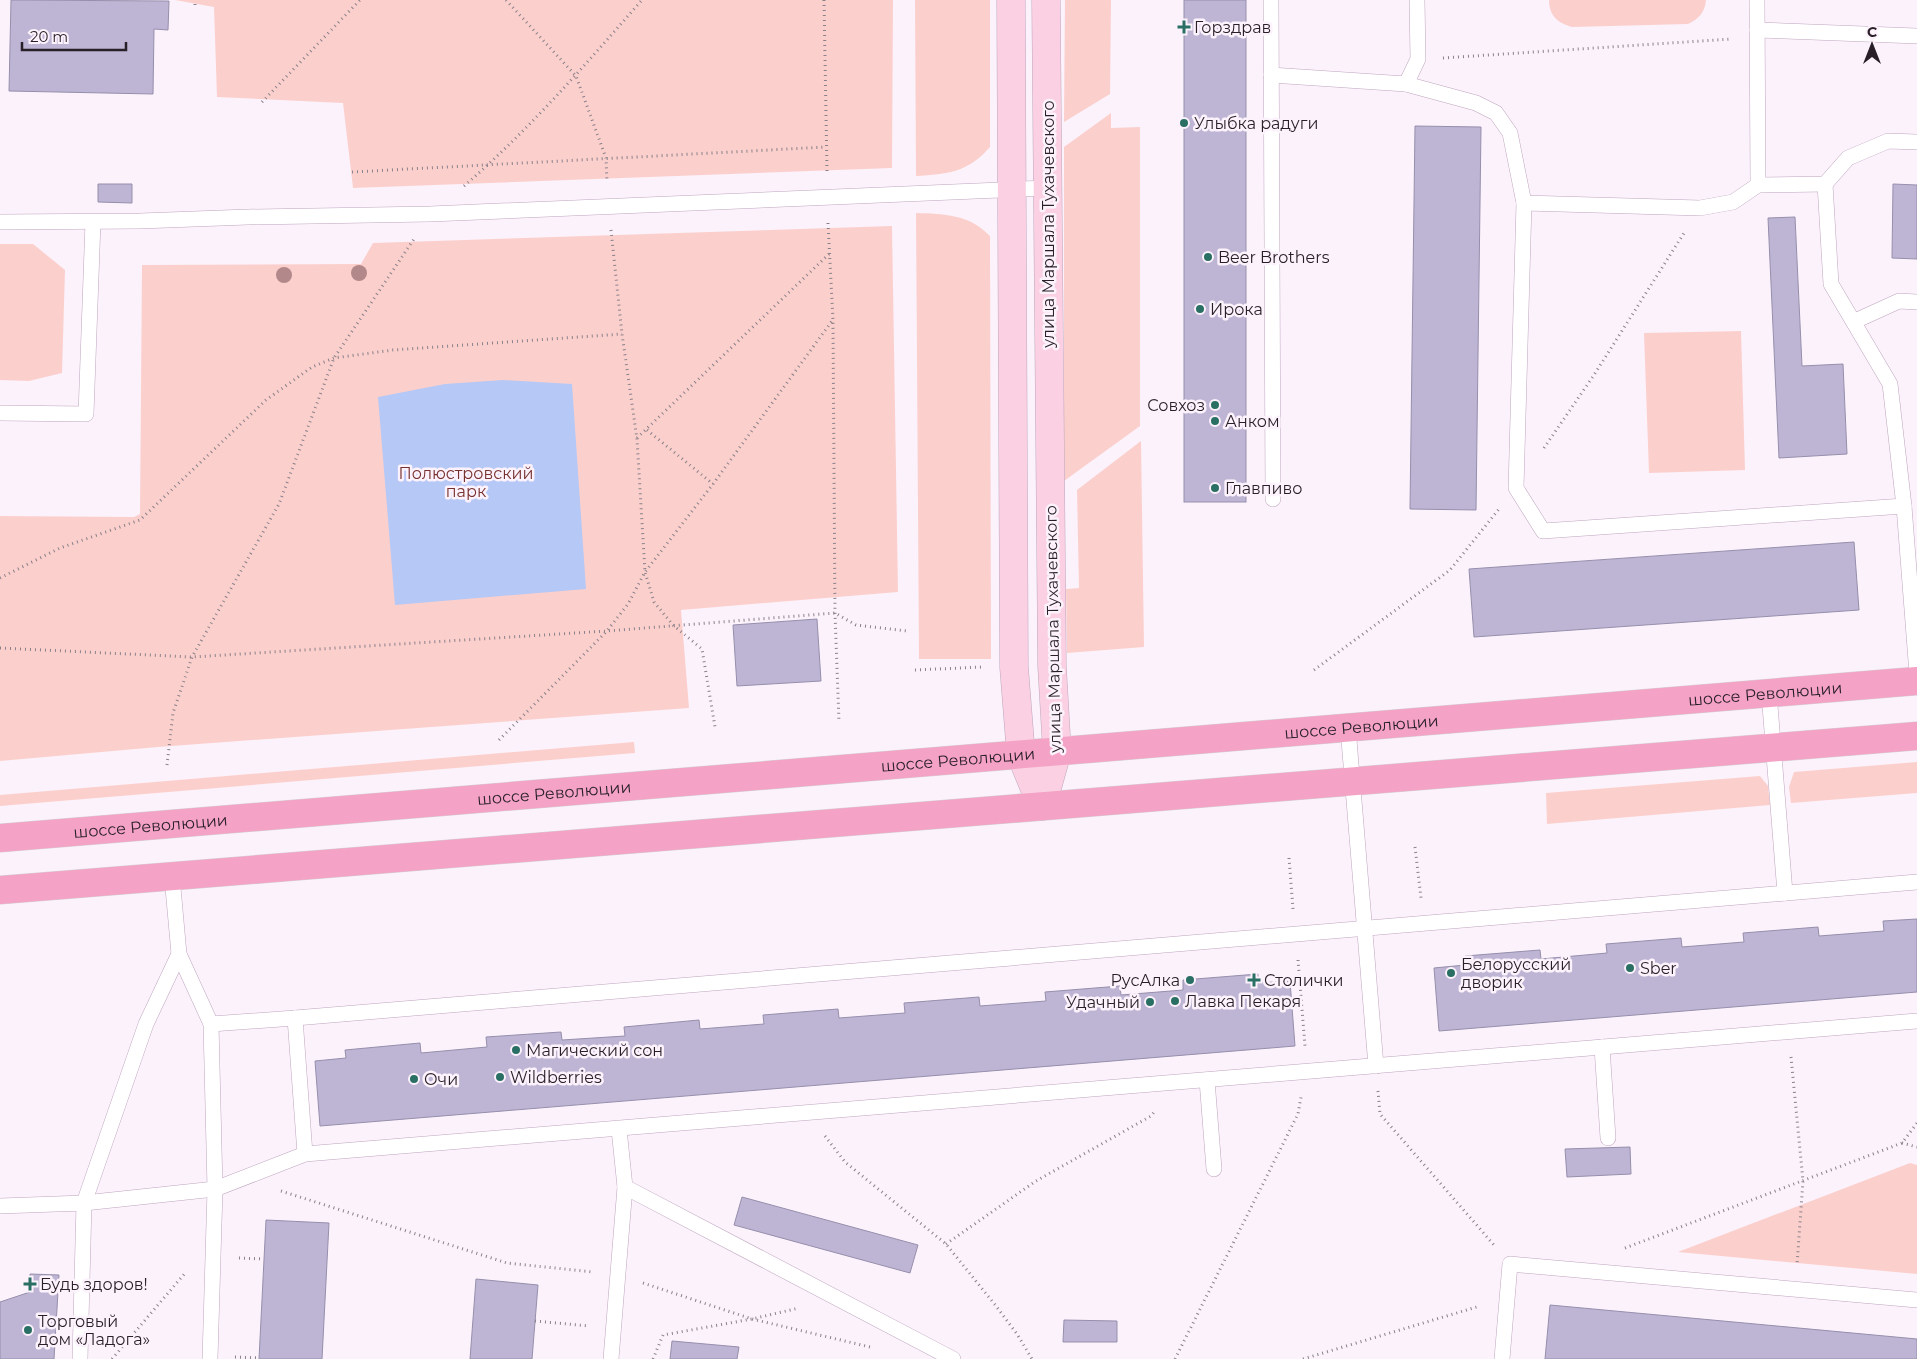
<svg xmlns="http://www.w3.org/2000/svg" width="1917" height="1359" font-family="Montserrat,sans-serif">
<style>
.green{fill:#fbd0cc}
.water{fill:#b5c8f6}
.building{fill:#bdb5d3;stroke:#968fac}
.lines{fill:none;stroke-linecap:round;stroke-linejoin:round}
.lane-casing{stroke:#bea6be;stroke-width:16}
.secondary-casing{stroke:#bea6be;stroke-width:29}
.primary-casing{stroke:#d4d2d4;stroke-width:29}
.path{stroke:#8a808a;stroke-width:3;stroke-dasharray:1 4;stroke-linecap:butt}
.lane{stroke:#fff;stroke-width:15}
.secondary{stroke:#fad0e2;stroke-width:28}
.primary{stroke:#f4a2c6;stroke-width:28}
.tree{fill:#b3888b}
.poi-dot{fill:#296f63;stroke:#fcf2fc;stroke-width:2}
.labels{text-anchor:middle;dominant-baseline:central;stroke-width:5;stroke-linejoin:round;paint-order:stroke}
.poi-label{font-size:16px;fill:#281f28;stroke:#fcf2fc;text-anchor:start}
.street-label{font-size:16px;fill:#281f28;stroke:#fcf2fc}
.park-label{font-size:16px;fill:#77322f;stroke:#fcf2fc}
</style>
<rect width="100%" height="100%" fill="#fcf2fc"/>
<!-- green -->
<g class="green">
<path d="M175 0H893L892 168 353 188 343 103 217 97 214 7Z"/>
<path d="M915 0H990V147C967 173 948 174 916 176Z"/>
<path d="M1065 0H1111L1110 94 1064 122Z"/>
<path d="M1549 0H1706C1705 12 1699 19 1688 24L1572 27C1558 23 1549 16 1549 0Z"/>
<path d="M1111 113V128L1140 127V426L1064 481V147Z"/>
<path d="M916 213C944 214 969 214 990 236L991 659H919Z"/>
<path d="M892 226 898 592 681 610 689 708 158 747 0 761V516L134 517 140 514 142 265 361 264 373 243Z"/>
<path d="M0 244H33L65 270 62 373 29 381 0 380Z"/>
<path d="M1741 331 1745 470 1649 473 1644 333Z"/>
<path d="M1141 441 1144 647 1067 653 1066 589 1079 588 1077 490Z"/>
<path d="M634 742 635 753 0 806V795Z"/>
<path d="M1917 762V793L1791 803 1789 787 1794 772Z"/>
<path d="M1760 776 1768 786 1770 805 1547 824 1546 793Z"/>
<path d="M1910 1163 1917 1165V1274L1678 1252Z"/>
</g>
<!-- water -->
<path class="water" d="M503 380 572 384 586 589 395 605 378 397 445 384Z"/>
<!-- building -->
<g class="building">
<path d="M11 0 169 1 168 30 154 29 153 94 9 91Z"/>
<rect x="1184" y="0" width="62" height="502"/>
<path d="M1415 126 1481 127 1476 510 1410 509Z"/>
<path d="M98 184H132V203L98 202Z"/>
<path d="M1893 184 1917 185V259L1892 258Z"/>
<path d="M1795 217 1802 366 1843 364 1847 454 1779 458 1768 218Z"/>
<path d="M1854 542 1859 610 1474 637 1469 569Z"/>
<path d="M817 619 821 681 737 686 733 625Z"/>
<path d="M1917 919V992L1439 1031 1434 968 1465 965V956L1540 950 1541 959 1607 953 1606 944 1681 938 1682 947 1744 942 1743 933 1818 927 1819 936 1884 931 1883 921Z"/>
<path d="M1258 974V983L1290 981 1295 1046 320 1126 315 1061 346 1058 345 1050 420 1043 421 1053 487 1047 486 1037 561 1032 562 1040 625 1036 624 1027 699 1020 700 1029 764 1024 763 1015 838 1009 839 1018 905 1013 904 1003 979 997 980 1006 1046 1001 1045 992 1120 986 1121 995 1183 990V980Z"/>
<path d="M1630 1147 1631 1174 1567 1177 1565 1149Z"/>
<path d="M742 1197 918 1245 910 1273 734 1225Z"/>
<path d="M266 1220 329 1223 322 1359H259Z"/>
<path d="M30 1274 59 1275 54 1359H0V1302L30 1292Z"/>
<path d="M476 1279 538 1285 532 1359H470Z"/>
<path d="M1550 1305 1917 1339V1359H1545Z"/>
<path d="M1064 1320 1117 1321V1342H1063Z"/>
<path d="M672 1341 739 1347 737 1359H670Z"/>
</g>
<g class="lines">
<!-- lane casing -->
<g class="lane-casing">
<g id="lane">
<path d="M1271 0 1273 499"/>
<path d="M1417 0 1418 59 1406 84 1476 103 1496 113 1510 133 1524 203 1700 208 1733 202 1758 185 1825 184 1848 158 1888 141 1917 142"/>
<path d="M1757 0 1758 185"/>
<path d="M1757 30 1917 36"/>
<path d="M1271 75 1406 84"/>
<path d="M1825 184 1831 284 1890 384 1904 506 1917 674"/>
<path d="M1524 203 1516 488 1543 531 1904 506"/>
<path d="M0 222 140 221 248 217 430 214 1047 188"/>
<path d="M1855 321 1899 301 1917 302"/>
<path d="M0 413 86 414 93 222"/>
<path d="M1769 693 1785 893"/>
<path d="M1348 728 1376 1066"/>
<path d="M172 877 179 954 211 1024 215 1189 210 1359"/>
<path d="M179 954 146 1024 84 1203 215 1189 305 1154 1917 1021"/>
<path d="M295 1018 305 1154"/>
<path d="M211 1024 295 1018 1917 882"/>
<path d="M1602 1047 1608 1138"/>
<path d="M1207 1080 1214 1169"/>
<path d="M619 1129 625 1187 953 1359"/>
<path d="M0 1206 84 1203 80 1359"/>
<path d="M611 1359 625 1187"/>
<path d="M1502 1359 1510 1264 1917 1300"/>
</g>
</g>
<!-- secondary casing -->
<g class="secondary-casing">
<g id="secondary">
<path d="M1011 0 1014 667 1021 755 1042 806"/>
<path d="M1042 806 1057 752 1052 666 1046 0"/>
</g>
</g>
<!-- primary casing -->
<g class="primary-casing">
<g id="primary">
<path id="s1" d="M0 838 1917 681"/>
<path d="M0 890 1917 736"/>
</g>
</g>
<!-- path -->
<g class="path">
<path d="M506 0 576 76 606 158 607 182"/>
<path d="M824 0 827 172"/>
<path d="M195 5V0"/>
<path d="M1443 58 1731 39"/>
<path d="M262 102 360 0"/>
<path d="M352 172 826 147"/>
<path d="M464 186C529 130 585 65 642 0"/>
<path d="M828 223 833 320 835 613 839 722"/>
<path d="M611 230 622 334 637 439 645 572 654 602 673 625 702 649 715 727"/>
<path d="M647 430 713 484"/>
<path d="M637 438 829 254"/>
<path d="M1544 448 1594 375 1684 233"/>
<path d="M0 578 60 548 140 520 266 400 312 367 334 358 393 350 622 334"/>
<path d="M0 648 192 657 607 631 835 613 856 625 907 631"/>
<path d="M915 670 983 667"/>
<path d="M1314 670 1450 570 1499 509"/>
<path d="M499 740 607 631 628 604 645 572 713 484 832 321"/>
<path d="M167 765 173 713 192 657 279 504 334 358 414 239"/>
<path d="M1415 847 1421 898"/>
<path d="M1289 858 1293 909"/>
<path d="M1298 960 1305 1046"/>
<path d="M1791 1057 1803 1181 1797 1265"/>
<path d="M1378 1091 1380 1114 1494 1245"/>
<path d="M825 1136 845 1162 946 1244 996 1306 1017 1334 1032 1359"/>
<path d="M1902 1143 1917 1147"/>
<path d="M281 1191 507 1263 593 1272"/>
<path d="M946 1244 1036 1181 1151 1116 1156 1110"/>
<path d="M1625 1248 1902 1143 1917 1123"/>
<path d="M239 1258 264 1259"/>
<path d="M643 1283 752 1319 870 1347"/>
<path d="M535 1321 589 1326"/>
<path d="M235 1357 260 1358"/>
<path d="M112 1359 186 1272"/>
<path d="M653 1359 663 1335 752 1319 799 1308"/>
<path d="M1175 1359 1298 1114 1301 1097"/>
<path d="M1303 1359 1480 1306"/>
</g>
<!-- lane -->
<use href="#lane" class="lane"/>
<!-- secondary -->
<use href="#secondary" class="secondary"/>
<!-- primary -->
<use href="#primary" class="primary"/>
</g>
<!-- trees -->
<g class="tree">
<circle cx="359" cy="273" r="8"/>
<circle cx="284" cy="275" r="8"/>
</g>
<!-- markers -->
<g class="poi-dot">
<path d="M1181.5 19.5h5v5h5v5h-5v5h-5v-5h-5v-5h5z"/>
<circle cx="1184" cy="123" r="5"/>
<circle cx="1208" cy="257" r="5"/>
<circle cx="1200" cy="309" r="5"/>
<circle cx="1215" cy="405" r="5"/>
<circle cx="1215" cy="421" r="5"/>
<circle cx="1215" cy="488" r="5"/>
<circle cx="1630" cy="968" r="5"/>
<circle cx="1451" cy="973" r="5"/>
<circle cx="1190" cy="980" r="5"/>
<path d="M1251.5 972.5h5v5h5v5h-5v5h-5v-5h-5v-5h5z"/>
<circle cx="1175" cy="1001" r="5"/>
<circle cx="1150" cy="1002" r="5"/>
<circle cx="516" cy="1050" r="5"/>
<circle cx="500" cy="1077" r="5"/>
<circle cx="414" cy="1079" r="5"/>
<path d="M27.5 1276.5h5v5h5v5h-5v5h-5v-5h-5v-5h5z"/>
<circle cx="28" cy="1330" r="5"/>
</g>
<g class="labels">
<!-- poi labels -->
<g class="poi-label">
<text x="1194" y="27">Горздрав</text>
<text x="1194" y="123">Улыбка радуги</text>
<text x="1218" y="257">Beer Brothers</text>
<text x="1210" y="309">Ирока</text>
<text x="1205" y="405" text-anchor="end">Совхоз</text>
<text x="1225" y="421">Анком</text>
<text x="1225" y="488">Главпиво</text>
<text x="1461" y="964">Белорусский<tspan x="1461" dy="18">дворик</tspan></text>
<text x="1640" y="968">Sber</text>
<text x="1180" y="980" text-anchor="end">РусАлка</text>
<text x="1264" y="980">Столички</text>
<text x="1185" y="1001">Лавка Пекаря</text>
<text x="1140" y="1002" text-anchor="end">Удачный</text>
<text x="526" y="1050">Магический сон</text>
<text x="510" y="1077">Wildberries</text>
<text x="424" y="1079">Очи</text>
<text x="40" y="1284">Будь здоров!</text>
<text x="38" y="1321">Торговый<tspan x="38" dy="18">дом «Ладога»</tspan></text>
</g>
<!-- street labels -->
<g class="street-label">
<text transform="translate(1048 224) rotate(-90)">улица Маршала Тухачевского</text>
<text transform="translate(1053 629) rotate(-91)">улица Маршала Тухачевского</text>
<text stroke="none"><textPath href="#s1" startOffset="1771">шоссе Революции</textPath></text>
<text stroke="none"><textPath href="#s1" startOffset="1366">шоссе Революции</textPath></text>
<text stroke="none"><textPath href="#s1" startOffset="961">шоссе Революции</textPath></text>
<text stroke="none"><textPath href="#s1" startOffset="556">шоссе Революции</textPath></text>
<text stroke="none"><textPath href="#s1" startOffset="151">шоссе Революции</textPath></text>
</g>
<!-- park labels -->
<g class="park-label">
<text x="466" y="473">Полюстровский<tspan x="466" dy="18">парк</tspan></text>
</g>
</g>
<!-- north arrow -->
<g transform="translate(1872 45)" stroke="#fcf2fc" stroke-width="4" paint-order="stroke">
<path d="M0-4L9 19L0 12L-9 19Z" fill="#281f28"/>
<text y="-8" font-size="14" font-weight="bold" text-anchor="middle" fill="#281f28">С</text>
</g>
<!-- scale -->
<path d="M22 42v8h104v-8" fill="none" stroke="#281f28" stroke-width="2.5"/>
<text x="30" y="42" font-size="15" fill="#281f28" stroke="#fcf2fc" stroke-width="4" paint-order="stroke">20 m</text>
</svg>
